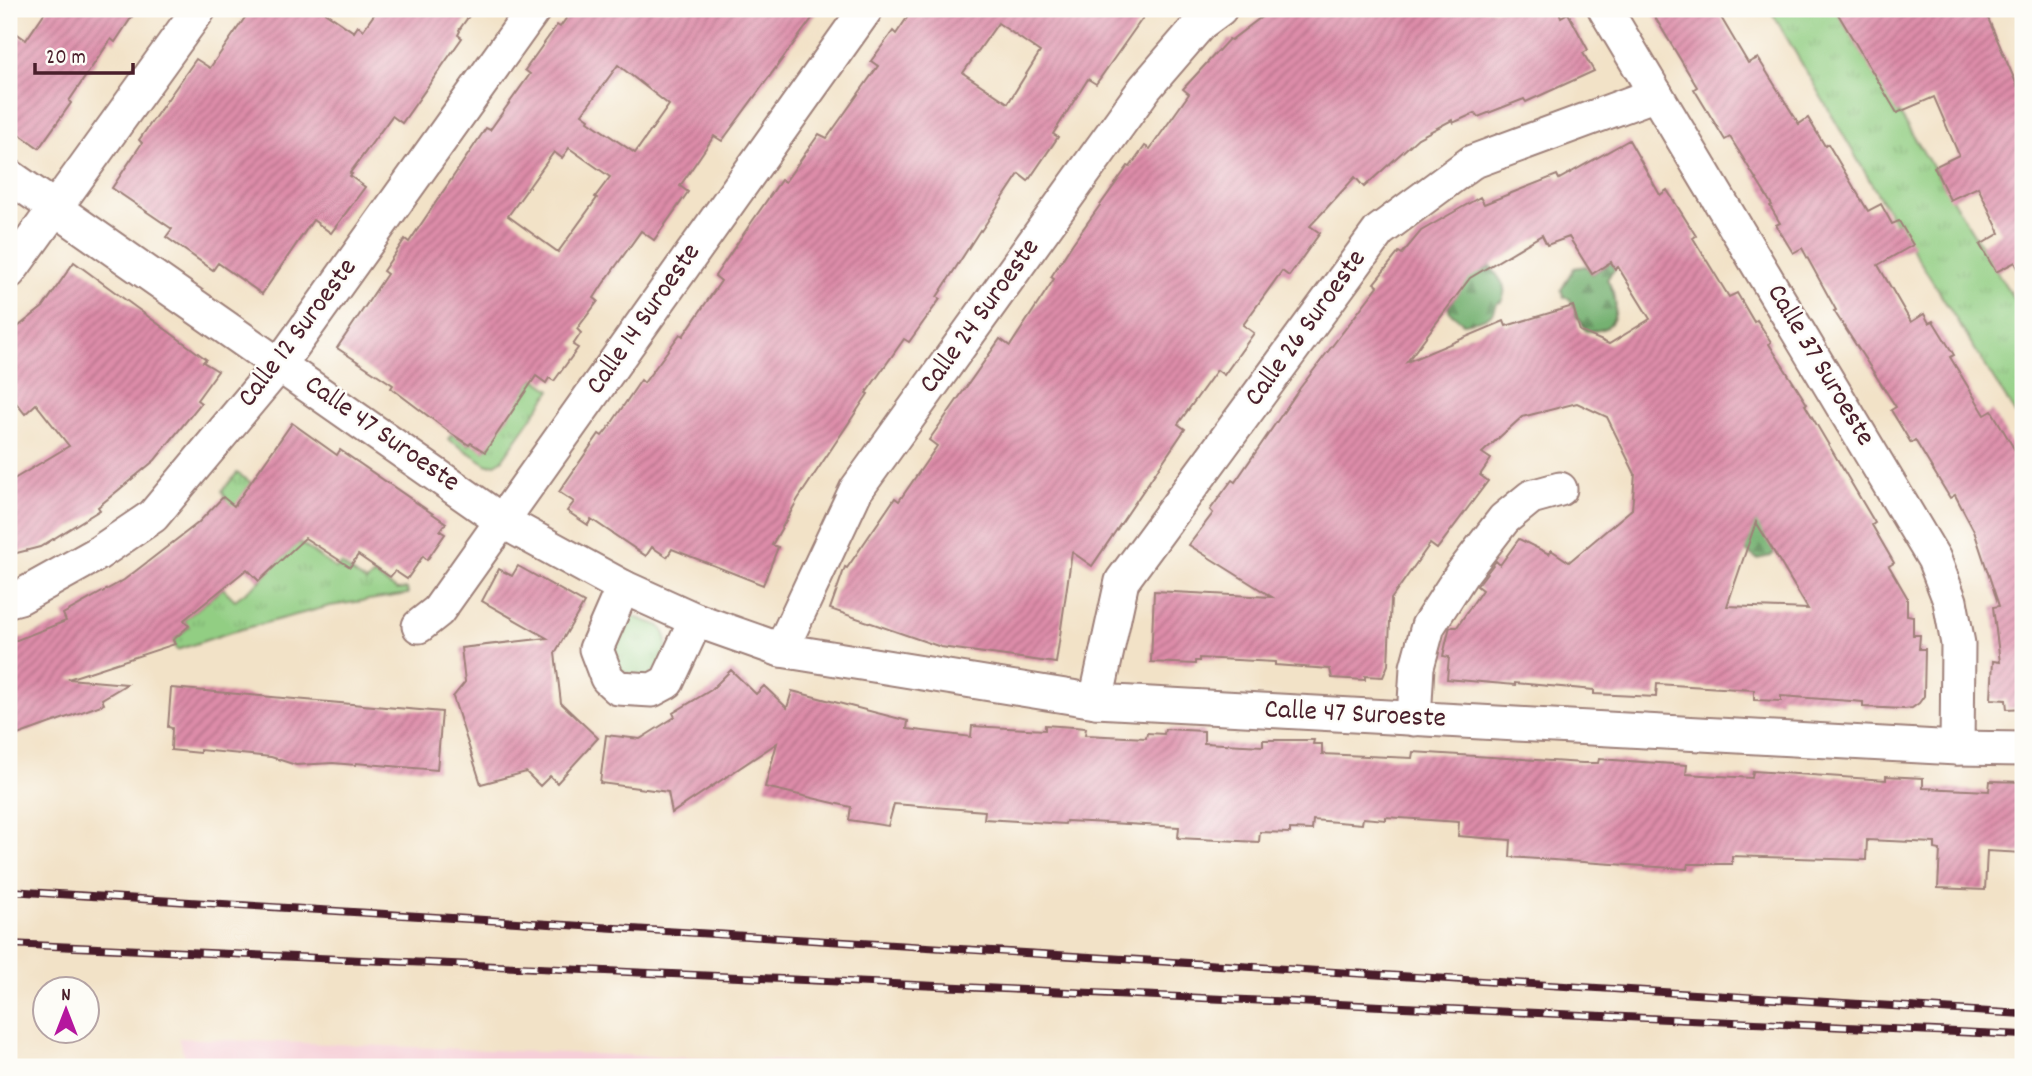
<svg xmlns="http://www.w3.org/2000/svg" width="2032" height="1076" font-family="Dekko,sans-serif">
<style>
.built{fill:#f6cfd8}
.grass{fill:url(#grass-tufts);stroke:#6e7657;stroke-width:2}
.forest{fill:url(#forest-firs);stroke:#60684e;stroke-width:2}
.building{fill:url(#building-hatch);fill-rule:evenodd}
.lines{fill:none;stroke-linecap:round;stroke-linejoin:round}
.minor-casing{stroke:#9e8079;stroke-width:37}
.minor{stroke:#fff;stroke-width:33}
.rail-casing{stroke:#4a1f2b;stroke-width:8}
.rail{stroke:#fdfcf7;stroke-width:5;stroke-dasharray:16;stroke-linecap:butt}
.labels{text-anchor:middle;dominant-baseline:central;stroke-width:5;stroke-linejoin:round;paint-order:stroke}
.street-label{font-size:28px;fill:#4a1f2b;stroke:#fdfcf7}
</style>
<defs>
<pattern id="grass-tufts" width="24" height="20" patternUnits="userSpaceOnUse" patternTransform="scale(1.75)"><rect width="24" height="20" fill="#92ce83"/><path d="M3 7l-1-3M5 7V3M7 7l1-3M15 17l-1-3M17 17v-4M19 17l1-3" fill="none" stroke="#7fb071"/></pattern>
<pattern id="forest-firs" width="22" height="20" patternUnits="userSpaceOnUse" patternTransform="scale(1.75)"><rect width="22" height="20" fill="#75b171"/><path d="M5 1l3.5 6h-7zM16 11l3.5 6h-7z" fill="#628f5d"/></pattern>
<pattern id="building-hatch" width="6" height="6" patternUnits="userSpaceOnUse" patternTransform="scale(1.75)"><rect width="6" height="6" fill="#dd8ca9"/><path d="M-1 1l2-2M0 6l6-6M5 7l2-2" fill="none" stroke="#b5728a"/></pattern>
</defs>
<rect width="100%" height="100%" fill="#fdfcf7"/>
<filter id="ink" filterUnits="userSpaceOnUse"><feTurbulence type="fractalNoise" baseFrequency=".0143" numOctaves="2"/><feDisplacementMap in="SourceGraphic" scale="14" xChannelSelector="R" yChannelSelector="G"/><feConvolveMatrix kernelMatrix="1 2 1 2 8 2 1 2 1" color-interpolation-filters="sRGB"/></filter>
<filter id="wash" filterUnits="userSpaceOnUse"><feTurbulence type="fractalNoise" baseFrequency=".00686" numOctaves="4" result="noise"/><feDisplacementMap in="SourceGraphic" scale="28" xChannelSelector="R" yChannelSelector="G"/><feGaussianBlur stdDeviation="1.57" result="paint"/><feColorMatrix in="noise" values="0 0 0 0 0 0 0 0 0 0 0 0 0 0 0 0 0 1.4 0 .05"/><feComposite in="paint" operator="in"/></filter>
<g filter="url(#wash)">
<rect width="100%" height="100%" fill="#f2e2c7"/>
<!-- built -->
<path class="built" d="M178 1038 936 1067H189Z"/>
<!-- grass -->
<g class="grass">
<path d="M1770 9H1835L2015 301 2023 315V426L1877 193Z"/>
<path d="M506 358 551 390 502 460 495 464 488 465 448 439 452 434 469 445Z"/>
<path d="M237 473 253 484 284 531 336 569 341 564 366 582 374 575 397 590 407 589 408 594 330 606 231 632 177 650 173 640 189 627 184 620 223 588 235 600 259 582 280 560 223 503 226 499 222 491Z"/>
<path d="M626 614 660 626C662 630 665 633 666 637 670 652 657 672 645 678L620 671 610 655Z"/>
</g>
<!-- forest -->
<g class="forest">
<path d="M1611 263 1615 269 1607 279C1620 303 1622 333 1586 331L1581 321 1577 318 1570 299 1564 297 1561 290 1574 268 1586 266 1592 274Z"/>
<path d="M1477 265 1481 272 1491 266C1499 280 1510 286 1501 302L1497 303C1493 320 1478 321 1463 323L1450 312 1448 307Z"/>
<path d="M1723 476 1778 548 1771 556 1757 559 1746 551Z"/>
</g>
<g id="blocks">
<!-- building -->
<g class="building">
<path d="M47 9H137L115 42 111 39 69 101 71 103 39 148 9 127V28L26 40Z"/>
<path d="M251 9H320L354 32 358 26 363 30 378 9H474L459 30 460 31 458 35 462 38 402 123 392 116 350 173 352 174 350 176 365 187 331 233 313 220 262 294 218 263 213 270 166 237 172 229 112 188 142 143 139 140 196 59 210 68Z"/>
<path d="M573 9H819L722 141 714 136 680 186 688 192 654 240 641 231 603 284 594 298 598 301 577 329 581 333 573 345 578 348 554 381 549 378 546 383 536 376 485 452 471 443 469 445 452 434 391 388 393 385 337 348 387 274 383 271 405 239 409 242 486 128 490 130 530 74 525 70 557 25 560 27ZM618 65 669 105 635 153 588 121 589 119 582 114ZM569 148 610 177 595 197 597 198 558 252 508 216 554 152 562 158Z"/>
<path d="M913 9H1149L1096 84 1088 79 1053 134 1058 137 1028 181 1019 174 981 231 980 230 937 297 940 299 909 342 904 339 866 393 868 394 798 499 772 545 778 547 763 585 672 549 667 557 652 547 646 556 591 519 588 525 567 511 574 502 559 492 599 434 602 436 609 427 641 380 644 383 680 334 683 336 721 281 715 276 751 223 781 180 785 182 819 134 827 138 878 66 871 61 893 31 896 34ZM998 23 1040 52 1008 103 963 73Z"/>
<path d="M1272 9H1558L1561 17 1568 13 1588 50 1583 53 1594 71 1526 102 1524 99 1478 117 1475 113 1453 123 1452 120 1418 138 1364 187 1355 177 1310 226 1320 233 1289 276 1282 271 1243 325 1254 333 1224 375 1217 370 1178 424 1185 429 1092 566 1072 552 1056 663 941 647 830 609 845 567 847 568 895 498 899 501 937 446 929 440 1000 339 1010 346 1054 279 1051 277 1073 243 1128 166 1130 167 1145 146 1150 149 1189 94 1183 89 1229 39 1231 40Z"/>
<path d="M1650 9H1716L1748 63 1758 58 1799 124 1808 118 1825 146 1828 144 1868 211 1881 204 1892 224 1899 221 1913 245 1878 265 1911 322 1924 314 1929 323 1933 321 1954 355 1950 357 1985 415 1992 411 2023 464V708L2007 709 2006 700 1991 699 1993 661 2000 662 1993 607 1999 606 1974 531 1955 495 1950 498 1915 440 1911 443 1891 410 1896 407 1834 311 1836 310 1802 248 1793 253 1776 225 1780 223 1770 206 1772 205 1730 137 1725 140 1694 89 1697 87Z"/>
<path d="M1835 9H1984L2023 99V279L2015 262 1996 272 1980 245 2000 233 1978 187 1950 200 1934 167 1959 155 1934 97 1897 113Z"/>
<path d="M1629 140 1660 195 1667 190 1696 236 1693 238 1729 297 1737 293 1754 322 1757 320 1771 342 1769 344 1807 404 1805 405 1875 523 1872 525 1894 563 1889 566 1907 597V615L1913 616V635H1920L1919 649H1925L1924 696 1919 703 1912 708 1904 709 1863 707V702L1851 701 1781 696V701L1754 700V690L1657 684 1656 697 1594 694V690L1515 683V685L1447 679 1449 657 1443 656 1449 630 1450 627H1457L1482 590 1477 586 1496 561 1500 565 1519 539 1549 554 1551 550 1569 562 1632 509 1635 474 1607 417 1577 403 1522 417 1482 453 1491 459 1480 475 1488 481 1437 549 1430 544 1391 599 1388 665 1383 677 1365 676V680L1332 678 1330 669 1275 665V662L1199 658V661H1195V664L1151 662 1154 591 1272 597 1189 545 1213 513 1210 510 1232 480 1235 482 1300 388 1378 286 1374 283 1399 252 1402 254 1421 231 1480 197 1484 204 1557 175 1559 179ZM1542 235 1547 245 1569 237 1592 274 1611 262 1615 269 1618 267 1650 319 1609 344 1580 331 1573 306 1506 326 1504 321 1407 362 1470 278ZM1756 522 1808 609 1727 606Z"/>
<path d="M74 262 206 359 203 362 218 371 197 400 201 403 155 460 98 507 100 510 40 547 9 555V482L69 446 36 404 25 414 9 394V334L43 307Z"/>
<path d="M292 423 337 455 340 450 446 523 440 531 445 534 427 560 423 556 407 579 395 571 390 577 358 555 350 567 305 538 259 581 247 569 184 620 189 626 173 640 175 644 68 679 127 684 102 699 104 704 9 738V643L66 621 63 614 124 580 198 523 223 497 234 506Z"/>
<path d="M518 566 584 603 555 653 561 703 598 738 557 783 550 776 540 786 526 772 481 784 453 697 465 682 461 648 547 638 482 601 499 569 512 576Z"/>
<path d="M731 670 756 694 764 686 787 708 792 691 908 721 907 729 971 737 972 726 1045 730V725L1086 728 1085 735 1146 738 1147 733 1164 734 1165 729 1204 731V743L1263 746V740H1314L1313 744H1322V754L1412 758 1413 752 1583 763H1598L1599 759 1687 765 1686 774 1752 778 1753 771 1886 780V776L1923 778V788L1989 791 1990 781 2023 782V853L1987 851 1985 890 1938 888 1940 850 1935 849V843L1867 840 1866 860 1732 856V864H1688L1687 869 1510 857 1511 840 1458 836 1459 822 1386 817V820L1363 818 1362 824 1313 820 1312 830 1290 829V833L1260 832 1259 842 1178 838 1179 827 1110 823 1066 821 1065 824 984 819 985 811 894 804 888 826 849 820 851 807 765 787 777 743 672 813 668 792 600 783 606 735 640 739 675 717 673 713 711 690Z"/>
<path d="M171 688 442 712 437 770 356 763V765L333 763 296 765 271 757 200 750V753L171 750 172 728 168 727Z"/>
</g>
</g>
</g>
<g filter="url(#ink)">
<use href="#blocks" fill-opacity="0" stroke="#9e8079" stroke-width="2"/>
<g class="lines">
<!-- minor casing -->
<g class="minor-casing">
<g id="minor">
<path d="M1605 9 1934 559 1950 601 1958 644 1957 748"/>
<path d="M9 176 502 521 623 587 696 620 781 650 1096 701 1957 748 2023 749"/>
<path d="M9 272 199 9"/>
<path d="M623 587 596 649 607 678 618 688 652 690 667 682 696 620"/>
<path d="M9 600 20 597 97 554 153 516 280 364 534 9"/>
<path d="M419 626 438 611 866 9"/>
<path d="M781 650 856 490 1145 88 1201 23 1220 9"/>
<path d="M1096 701 1122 581 1379 231 1472 162 1656 94"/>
<path d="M1414 719 1417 667 1428 626 1461 575 1504 519 1531 497 1560 489"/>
</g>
</g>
<!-- minor -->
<use href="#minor" class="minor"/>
<!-- rail casing -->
<g class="rail-casing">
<g id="rail">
<path d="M9 891 2023 1014"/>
<path d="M9 944 2023 1035"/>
</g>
</g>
<!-- rail -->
<use href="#rail" class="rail"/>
</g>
</g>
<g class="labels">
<!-- street labels -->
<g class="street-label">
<text transform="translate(981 317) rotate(-54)">Calle 24 Suroeste</text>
<text transform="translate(645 320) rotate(-55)">Calle 14 Suroeste</text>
<text transform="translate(1307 329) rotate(-54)">Calle 26 Suroeste</text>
<text transform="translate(299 334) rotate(-53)">Calle 12 Suroeste</text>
<text transform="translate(1819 366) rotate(59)">Calle 37 Suroeste</text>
<text transform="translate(381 435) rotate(35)">Calle 47 Suroeste</text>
<text transform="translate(1355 716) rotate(3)">Calle 47 Suroeste</text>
</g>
</g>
<!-- margin -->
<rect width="2032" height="1076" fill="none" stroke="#fdfcf7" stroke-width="35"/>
<!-- north arrow -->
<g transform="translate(66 1010)"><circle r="33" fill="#fdfcf7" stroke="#b5a4a5" stroke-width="2"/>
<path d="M0-5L12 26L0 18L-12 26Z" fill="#b5179e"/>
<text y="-10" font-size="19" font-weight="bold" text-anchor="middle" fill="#4a1f2b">N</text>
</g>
<!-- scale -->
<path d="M35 63v10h98v-10" fill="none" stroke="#4a1f2b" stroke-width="3.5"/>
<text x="46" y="63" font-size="21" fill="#4a1f2b" stroke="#fdfcf7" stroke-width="5" paint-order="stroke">20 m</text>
</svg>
